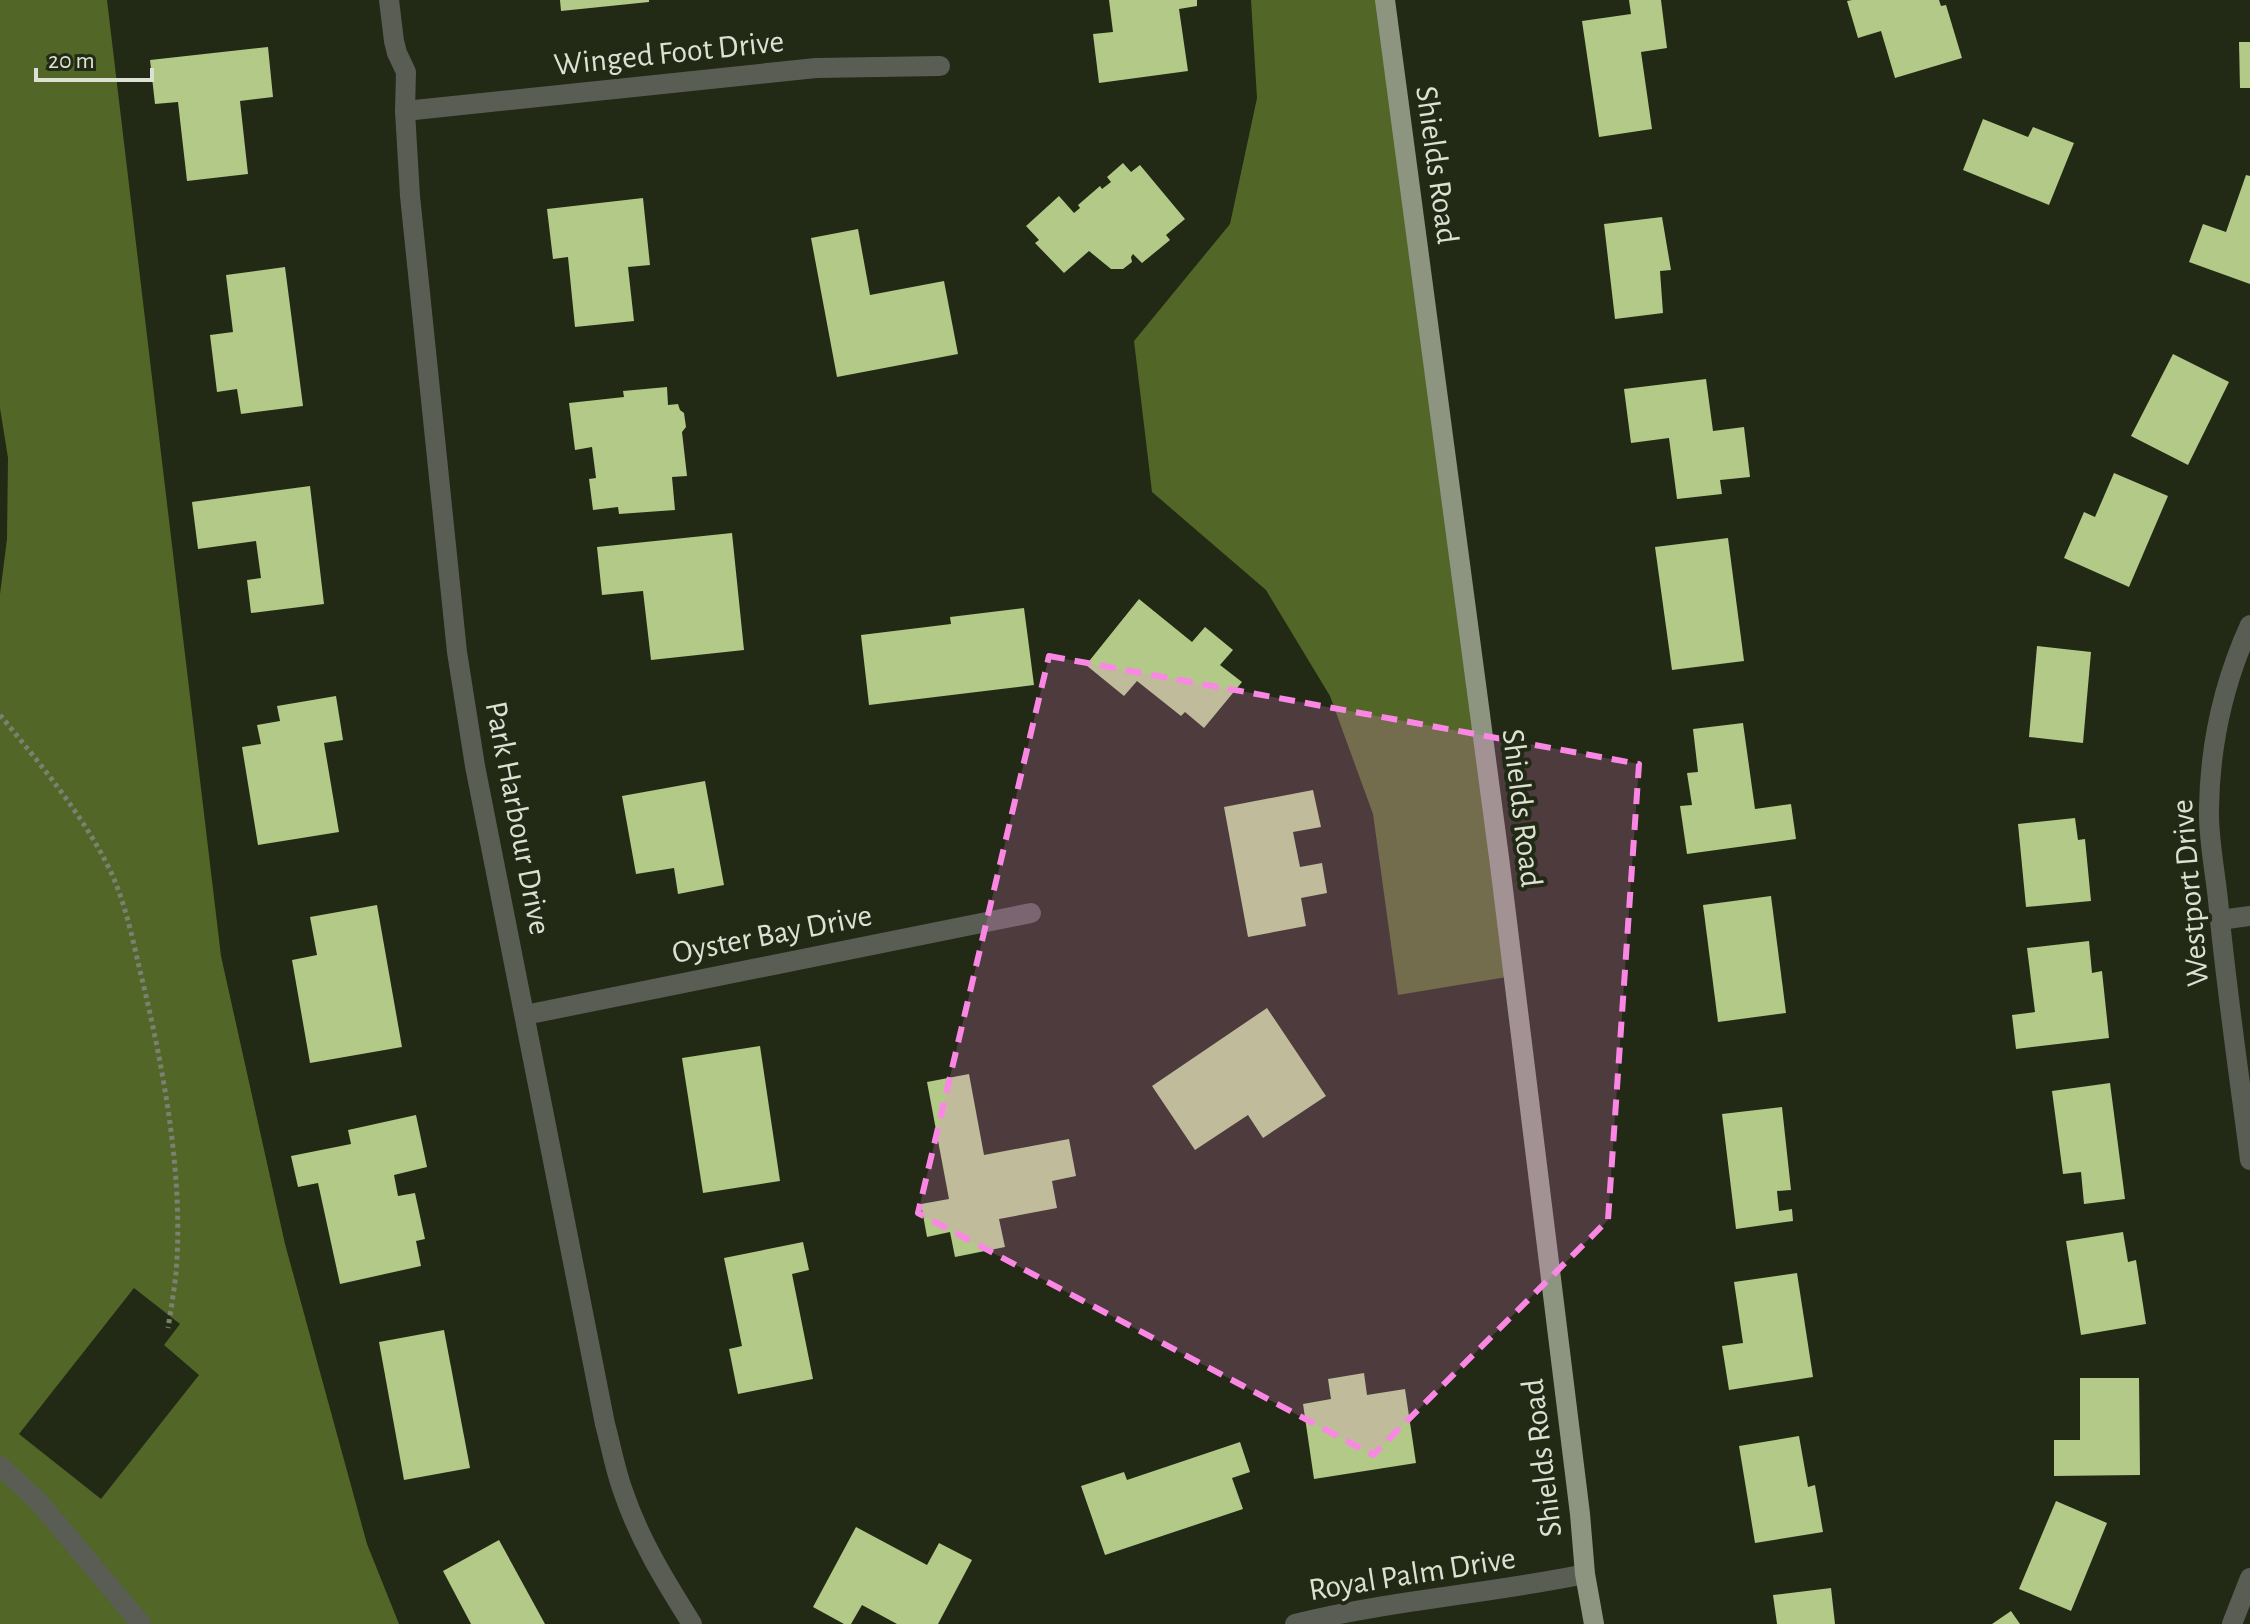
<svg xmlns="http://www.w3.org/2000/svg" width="2250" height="1624" font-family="'Alegreya Sans',sans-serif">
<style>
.forest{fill:#526627;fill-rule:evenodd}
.building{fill:#b2c988}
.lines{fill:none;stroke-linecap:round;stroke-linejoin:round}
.path{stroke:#7b8170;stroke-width:5;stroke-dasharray:4 4;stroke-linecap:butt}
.minor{stroke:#5a5d54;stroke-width:20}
.major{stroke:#8d9580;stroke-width:20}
.marked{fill:#fb87e5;fill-opacity:0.2;stroke:#fb87e5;stroke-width:6;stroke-dasharray:16 10;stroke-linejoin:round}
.labels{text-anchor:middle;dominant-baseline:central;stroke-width:8;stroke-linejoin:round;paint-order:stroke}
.street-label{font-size:32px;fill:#dce1d4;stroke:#222915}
</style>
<rect width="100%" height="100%" fill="#222915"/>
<!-- forest -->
<g class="forest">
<path d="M0 0H107L221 956 285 1244 367 1544 399 1624H0V594L7 539 8 458 0 408ZM134 1288 180 1324 164 1345 199 1375 101 1499 19 1434Z"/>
<path d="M1251 0H1385L1513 976 1398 995 1373 814 1330 696 1266 590 1152 492 1134 341 1230 224 1257 98Z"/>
</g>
<!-- building -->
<g class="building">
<path d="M560 0H649V2L561 11Z"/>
<path d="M1109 0H1197V6L1179 9 1188 71 1099 83 1093 34 1113 32Z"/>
<path d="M1629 0H1661L1667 48 1641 52 1652 129 1599 137 1582 21 1631 14Z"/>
<path d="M1852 0H1939L1941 6 1946 5 1962 58 1895 78 1881 31 1858 38 1847 1Z"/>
<path d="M2239 42H2250V88H2240Z"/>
<path d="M268 47 273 97 240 101 248 174 187 181 178 102 155 104 150 60Z"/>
<path d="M1983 119 2028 137 2033 127 2074 143 2049 205 1963 170Z"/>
<path d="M1123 163 1131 172 1140 165 1185 219 1166 235 1170 240 1142 263 1133 254 1131 257 1132 262 1123 269H1111L1089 251 1064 273 1035 243 1039 240 1026 226 1059 196 1074 213 1080 208 1078 205 1100 186 1102 189 1111 182 1107 177Z"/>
<path d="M2246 175 2250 176V284L2189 262 2203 224 2226 232Z"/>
<path d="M643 198 650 265 628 267 634 321 575 327 568 257 553 259 547 209Z"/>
<path d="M1662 217 1671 270 1660 271 1663 313 1615 319 1604 224Z"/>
<path d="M858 229 870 295 944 281 958 354 837 377 811 238Z"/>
<path d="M285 267 303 406 241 414 237 389 217 392 210 335 233 332 226 275Z"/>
<path d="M2173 354 2229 382 2188 465 2131 436Z"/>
<path d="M1706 379 1713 431 1744 427 1750 477 1720 480 1722 494 1677 499 1669 438 1631 443 1624 389Z"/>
<path d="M667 387 668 405 678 404 680 410 684 413 686 427 682 432 687 476 672 477 675 510 619 514 618 507 593 510 589 479 596 478 592 447 575 450 569 403 624 397 623 391Z"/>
<path d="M2114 473 2168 496 2129 587 2064 558 2084 512 2095 517Z"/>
<path d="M310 486 324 604 251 613 247 580 261 578 256 541 198 549 192 502Z"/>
<path d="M732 533 744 650 651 660 643 591 602 595 597 547Z"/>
<path d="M1728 538 1744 661 1672 670 1655 547Z"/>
<path d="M1139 599 1192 642 1205 627 1233 650 1220 665 1242 682 1204 728 1185 712 1181 716 1137 681 1124 696 1086 665Z"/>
<path d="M1024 608 1034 685 869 705 861 635 951 624 950 617Z"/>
<path d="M2037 646 2091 652 2083 743 2029 737Z"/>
<path d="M336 696 343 740 324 743 339 832 258 845 242 747 261 744 257 725 280 721 277 706Z"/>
<path d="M1743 723 1755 809 1791 804 1796 839 1687 854 1680 806 1692 805 1687 773 1698 772 1693 729Z"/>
<path d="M705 781 724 885 678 894 674 868 636 874 622 796Z"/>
<path d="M1313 790 1321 827 1293 832 1300 867 1322 863 1327 893 1301 898 1306 926 1248 937 1224 807Z"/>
<path d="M2075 818 2078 840 2085 839 2091 901 2026 907 2018 824Z"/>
<path d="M1771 896 1786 1013 1718 1022 1703 905Z"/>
<path d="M377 905 402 1047 310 1063 292 960 317 955 310 917Z"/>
<path d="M2089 941 2092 973 2102 971 2109 1038 2016 1049 2012 1015 2035 1012 2027 948Z"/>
<path d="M1267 1008 1326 1096 1263 1138 1248 1115 1195 1150 1152 1086Z"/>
<path d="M760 1046 780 1181 703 1193 682 1058Z"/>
<path d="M969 1074 984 1155 1069 1139 1076 1176 1052 1181 1057 1208 999 1219 1005 1247 955 1257 950 1232 927 1237 921 1204 949 1199 927 1082Z"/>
<path d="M2110 1083 2125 1199 2084 1204 2081 1172 2063 1174 2052 1091Z"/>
<path d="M1782 1107 1791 1190 1777 1191 1779 1211 1792 1209 1793 1221 1736 1229 1722 1114Z"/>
<path d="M416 1115 427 1167 394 1175 398 1196 415 1193 425 1239 416 1241 421 1266 340 1284 318 1183 298 1187 291 1156 351 1144 348 1130Z"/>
<path d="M2123 1232 2128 1262 2136 1260 2146 1324 2081 1335 2066 1241Z"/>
<path d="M803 1242 809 1270 792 1274 813 1379 738 1394 729 1349 742 1346 724 1258Z"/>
<path d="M1797 1273 1813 1377 1729 1390 1722 1346 1743 1343 1734 1282Z"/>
<path d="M444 1330 470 1468 404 1480 379 1342Z"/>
<path d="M1364 1373 1367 1395 1405 1389 1416 1463 1314 1479 1303 1404 1331 1399 1328 1379Z"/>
<path d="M2080 1378H2139L2140 1475 2054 1476V1440H2080Z"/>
<path d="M1799 1436 1808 1487 1815 1485 1823 1532 1755 1543 1739 1446Z"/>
<path d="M1240 1442 1250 1472 1232 1478 1243 1509 1105 1555 1081 1486 1124 1472 1127 1480Z"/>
<path d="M2056 1501 2107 1523 2071 1611 2019 1589Z"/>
<path d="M856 1527 927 1565 939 1543 972 1560 938 1624H897L862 1605 851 1624H844L813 1607Z"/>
<path d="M499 1540 545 1624H471L443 1571Z"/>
<path d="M1831 1588 1835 1624H1777L1773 1595Z"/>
<path d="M2011 1611 2020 1624H1992Z"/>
</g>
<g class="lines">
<!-- path -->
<path class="path" d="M0 715C40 764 81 812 109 868 126 903 133 942 142 979 164 1070 184 1180 176 1273 174 1291 171 1310 168 1328"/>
<!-- minor -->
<g class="minor">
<path d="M389 0 394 41 397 53 406 72 405 111 410 196 457 652 475 766 605 1424C611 1446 615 1469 623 1491 639 1539 665 1581 692 1624"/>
<path d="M405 111 816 68 940 66"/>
<path d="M2250 625C2224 682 2210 745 2209 808 2208 838 2215 870 2218 900 2226 987 2239 1074 2250 1160"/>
<path d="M2220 920 2250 916"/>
<path d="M525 1015 1031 913"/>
<path d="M0 1466 38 1501 141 1624"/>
<path d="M1295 1624C1390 1600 1489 1594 1585 1574"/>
<path d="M2232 1624 2250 1578"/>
</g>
<!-- major -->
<path class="major" d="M1385 0 1500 865 1580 1514 1585 1574 1594 1624"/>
</g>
<!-- marked area -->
<path class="marked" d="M1049 656 1639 764 1608 1220 1373 1455 918 1213Z"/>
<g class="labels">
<!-- street labels -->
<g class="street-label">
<text transform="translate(669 53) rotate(-6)">Winged Foot Drive</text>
<text transform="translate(1437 165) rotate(82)">Shields Road</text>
<text transform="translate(1522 808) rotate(83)">Shields Road</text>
<text transform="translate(518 818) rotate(79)">Park Harbour Drive</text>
<text transform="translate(2190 893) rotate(-95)">Westport Drive</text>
<text transform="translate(772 934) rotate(-11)">Oyster Bay Drive</text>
<text transform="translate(1542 1458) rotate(-97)">Shields Road</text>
<text transform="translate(1412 1574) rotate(-9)">Royal Palm Drive</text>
</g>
</g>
<!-- scale -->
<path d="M36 68v12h116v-12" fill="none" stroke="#dce1d4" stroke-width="4"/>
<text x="48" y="68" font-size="24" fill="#dce1d4" stroke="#222915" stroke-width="6" paint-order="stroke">20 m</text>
</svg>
